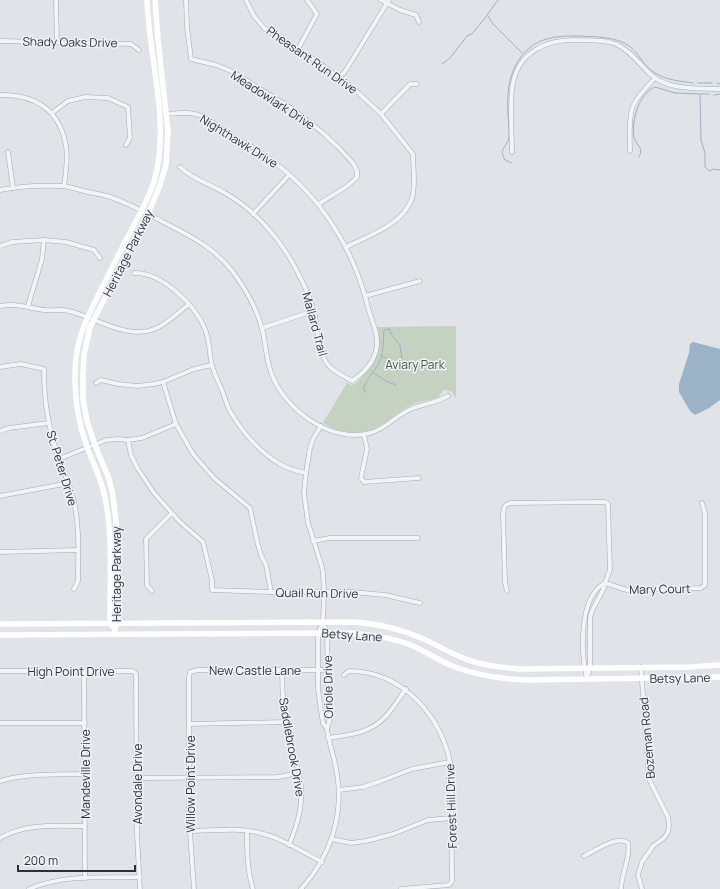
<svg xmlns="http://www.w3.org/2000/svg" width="720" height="889" font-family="Manrope,sans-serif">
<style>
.green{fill:#c6d2c1}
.water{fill:#9cb2c7}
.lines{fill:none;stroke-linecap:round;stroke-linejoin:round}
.stream{stroke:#9cb2c7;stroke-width:1}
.street-casing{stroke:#a5aab2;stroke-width:5}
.street{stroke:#f2f4f7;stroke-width:4}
.secondary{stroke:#fff;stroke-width:5.5}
.labels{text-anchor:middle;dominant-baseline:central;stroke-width:3;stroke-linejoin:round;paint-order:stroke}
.street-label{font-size:12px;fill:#29313f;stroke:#eff2f6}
.park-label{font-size:12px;fill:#3e5a37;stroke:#eff2f6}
</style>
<rect width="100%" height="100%" fill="#e0e3e8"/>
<!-- green -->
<path class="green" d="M456 326V398L451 391 444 390 441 393 438 398C429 400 420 401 411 405 399 411 390 420 379 426 361 436 340 434 323 423L347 383 351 385C357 384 357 382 361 378 376 364 383 347 377 327Z"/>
<!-- water -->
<path class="water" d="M693 342 720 349V400L709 408 695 415 690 411 679 392V384L689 353 690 344Z"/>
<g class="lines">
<!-- stream -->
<g class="stream">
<path d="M488 16 493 24 522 53"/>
<path d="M442 64 450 58 467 36 472 34 485 18 498 0"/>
<path d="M698 83H712"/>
<path d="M717 83 720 84"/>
<path d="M701 94H709"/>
<path d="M714 95 720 94"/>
<path d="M639 157C645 147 635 145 634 137 631 122 639 93 655 87L675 93 700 94 701 140 705 153V167L710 171 713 169 720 170"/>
<path d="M512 163 505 160C498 148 507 148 509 137 509 120 506 102 509 86 512 65 526 44 547 39 557 36 567 36 577 36 592 37 608 36 622 42 632 46 638 55 644 63 658 80 674 80 693 83"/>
<path d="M382 356 392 361 395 370 398 371"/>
<path d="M374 373 386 381 396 385"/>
<path d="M366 392 364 391C363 382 376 370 380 361 384 350 383 340 384 330L389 329 393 337 400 345 402 361"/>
</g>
<!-- street casing -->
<g class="street-casing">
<g id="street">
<path d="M56 0 57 42"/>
<path d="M186 0 187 27 191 59 216 65 231 71 294 110 323 133 339 148 353 163 357 171V177C347 189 331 195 319 204"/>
<path d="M246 0 254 16 264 28 280 39 318 62 353 88 381 114 413 154C413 167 416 185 412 198 403 225 370 235 346 247"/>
<path d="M381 0 400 10 416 15 419 22"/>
<path d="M0 41 131 44 139 50"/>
<path d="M298 49 317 14 307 0"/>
<path d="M340 77 346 70 389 0"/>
<path d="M0 95C35 94 60 110 66 146 68 159 66 173 64 186"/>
<path d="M52 113 68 101 85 97 108 98 128 107 130 138 126 145"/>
<path d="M164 114C178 113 193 111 206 118 216 124 224 131 234 137 242 142 252 146 260 152 316 189 352 243 368 307 370 316 374 324 376 333 381 355 368 370 352 381 345 377 335 372 329 366 317 352 318 329 314 311 310 299 305 286 299 275 283 242 257 211 225 193 210 184 192 179 180 167"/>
<path d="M381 114 410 84H417"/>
<path d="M630 151C630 136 628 120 633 106 638 95 647 87 655 78"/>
<path d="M8 152 13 188"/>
<path d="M512 152C512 131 509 103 513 83 519 52 546 40 574 40 588 41 603 39 616 44 631 51 639 64 650 74 669 91 697 88 720 89"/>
<path d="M0 190C20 186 42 185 63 186 70 187 77 189 84 191 91 193 100 194 107 196 127 202 146 213 165 223 179 230 193 237 207 247 218 255 230 267 238 279 249 295 259 314 263 333 266 346 266 359 271 372 283 408 330 444 370 433 386 429 396 415 411 409 423 404 437 403 448 396"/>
<path d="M253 214 289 175"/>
<path d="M0 246 12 242 44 240 66 242 94 250 100 258"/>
<path d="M134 273C162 272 195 305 205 329 210 341 209 353 212 365 214 373 218 381 221 388 225 397 227 408 233 416 244 434 261 453 280 464 287 469 297 471 306 473"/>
<path d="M365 296 420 281"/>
<path d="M0 306C19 303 27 308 45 310 53 311 62 309 69 311 97 318 128 341 157 328 169 322 179 312 189 304"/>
<path d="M28 306 42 259 44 240"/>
<path d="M262 328 313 311"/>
<path d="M0 367 21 364 44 369C44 403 48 425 58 456 63 472 71 486 74 502 80 528 78 555 78 581L74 589"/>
<path d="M163 382 176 424 193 454 214 478 250 508 257 541 261 555 266 565 271 592"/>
<path d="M96 383 101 380 118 384 138 386 153 384 163 382 194 369 212 365"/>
<path d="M0 431 9 428 48 423"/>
<path d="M364 435 367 449 361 478 364 482 419 478"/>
<path d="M128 440 131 455 138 469 154 493 180 522 203 542 212 580V590L271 592H352L385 595 420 603"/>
<path d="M59 459 106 440 118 439 128 440 142 438 176 424"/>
<path d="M0 496 69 483"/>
<path d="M313 541 330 538H418"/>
<path d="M0 552 78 550"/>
<path d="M605 583 627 590 701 588 705 585V514L702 503"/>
<path d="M152 591 147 585 146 539 172 513"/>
<path d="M507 591 505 582 503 515 504 508 506 505 510 503 600 502H605L608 504 610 570 605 583 604 588 592 611 590 618V668L587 679C581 654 578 597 605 583"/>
<path d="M323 622 327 633 329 722 327 729"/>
<path d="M641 667 649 779 668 817 669 825 668 832 664 838 653 846 642 862 638 875 642 889"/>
<path d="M282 670C282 694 284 717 289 741 292 752 296 762 299 773 305 799 299 821 289 845"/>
<path d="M0 671H133L136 674 137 835 140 889"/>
<path d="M84 671 85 878"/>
<path d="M344 675 349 671C403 671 444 718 451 768L452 881 449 885 401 889"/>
<path d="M0 723H85"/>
<path d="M189 724 285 722"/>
<path d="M328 738C348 735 371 733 385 717 393 709 399 698 406 689"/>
<path d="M137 778 278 777 299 773"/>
<path d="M0 781C27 773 56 775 84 774"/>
<path d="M339 790 363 787 381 781 412 769 450 762"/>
<path d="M190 831C213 831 238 827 260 833 282 838 302 852 322 862"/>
<path d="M247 831C247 851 247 870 253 889"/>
<path d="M0 838C26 823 56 826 85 826"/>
<path d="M332 839 351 843 366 841 393 834 428 820 452 818"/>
<path d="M584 856C595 851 618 834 628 843 631 857 621 874 621 889"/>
<path d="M29 889C64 874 103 878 140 877"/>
<path d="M194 889 189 818V677L190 672 198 670H328"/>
<path d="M301 889C330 857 344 816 337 774 335 759 329 744 327 729L323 723 321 711 318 688V633L323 622 324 592 323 574 322 567 308 523 304 493 306 473 310 448 313 439 321 426"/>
</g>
</g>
<!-- street -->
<use href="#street" class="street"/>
<!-- secondary -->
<g class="secondary">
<path d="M0 624 355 622C378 624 401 629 421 638 436 644 450 654 466 659 483 666 502 667 520 669L690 667 720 665"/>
<path d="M112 626 110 617C110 579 113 536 105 498 101 478 94 465 87 447 77 419 73 388 76 358 79 330 93 306 106 280 115 261 125 242 135 223 142 210 149 197 154 182 171 123 149 60 147 0"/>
<path d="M114 634 118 617 116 523 113 495 109 479 95 445 87 421 83 399V374L84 355 90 327 148 214 160 185 166 165 168 131 158 40 155 0"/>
<path d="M0 635 350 633C370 635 389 637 408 644 424 650 439 661 455 667 479 676 502 679 527 680L720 677"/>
</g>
</g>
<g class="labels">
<!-- street labels -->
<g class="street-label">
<text transform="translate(70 42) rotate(1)">Shady Oaks Drive</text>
<text transform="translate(312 60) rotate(35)">Pheasant Run Drive</text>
<text transform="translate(273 100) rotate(33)">Meadowlark Drive</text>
<text transform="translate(239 141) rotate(32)">Nighthawk Drive</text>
<text transform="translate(128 253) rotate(-63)">Heritage Parkway</text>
<text transform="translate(315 324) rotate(75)">Mallard Trail</text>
<text transform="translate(62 468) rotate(73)">St. Peter Drive</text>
<text transform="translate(116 574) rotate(-90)">Heritage Parkway</text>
<text transform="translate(660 589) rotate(-1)">Mary Court</text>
<text transform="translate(317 593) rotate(1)">Quail Run Drive</text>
<text transform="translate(352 635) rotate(4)">Betsy Lane</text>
<text x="255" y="670">New Castle Lane</text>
<text x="71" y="671">High Point Drive</text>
<text transform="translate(680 678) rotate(-1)">Betsy Lane</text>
<text transform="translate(328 687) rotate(-91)">Oriole Drive</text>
<text transform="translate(647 738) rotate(-95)">Bozeman Road</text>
<text transform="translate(292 747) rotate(80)">Saddlebrook Drive</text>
<text transform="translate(85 774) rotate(-90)">Mandeville Drive</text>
<text transform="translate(137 784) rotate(-90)">Avondale Drive</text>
<text transform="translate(190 784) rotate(-90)">Willow Point Drive</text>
<text transform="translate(451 806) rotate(-92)">Forest Hill Drive</text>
</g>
<!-- park labels -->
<g class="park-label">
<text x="415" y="364">Aviary Park</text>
</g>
</g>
<!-- scale -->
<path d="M18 865v6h117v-6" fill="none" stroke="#29313f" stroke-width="2"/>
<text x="24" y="865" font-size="12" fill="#29313f" stroke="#eff2f6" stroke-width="3" paint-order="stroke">200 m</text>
</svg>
